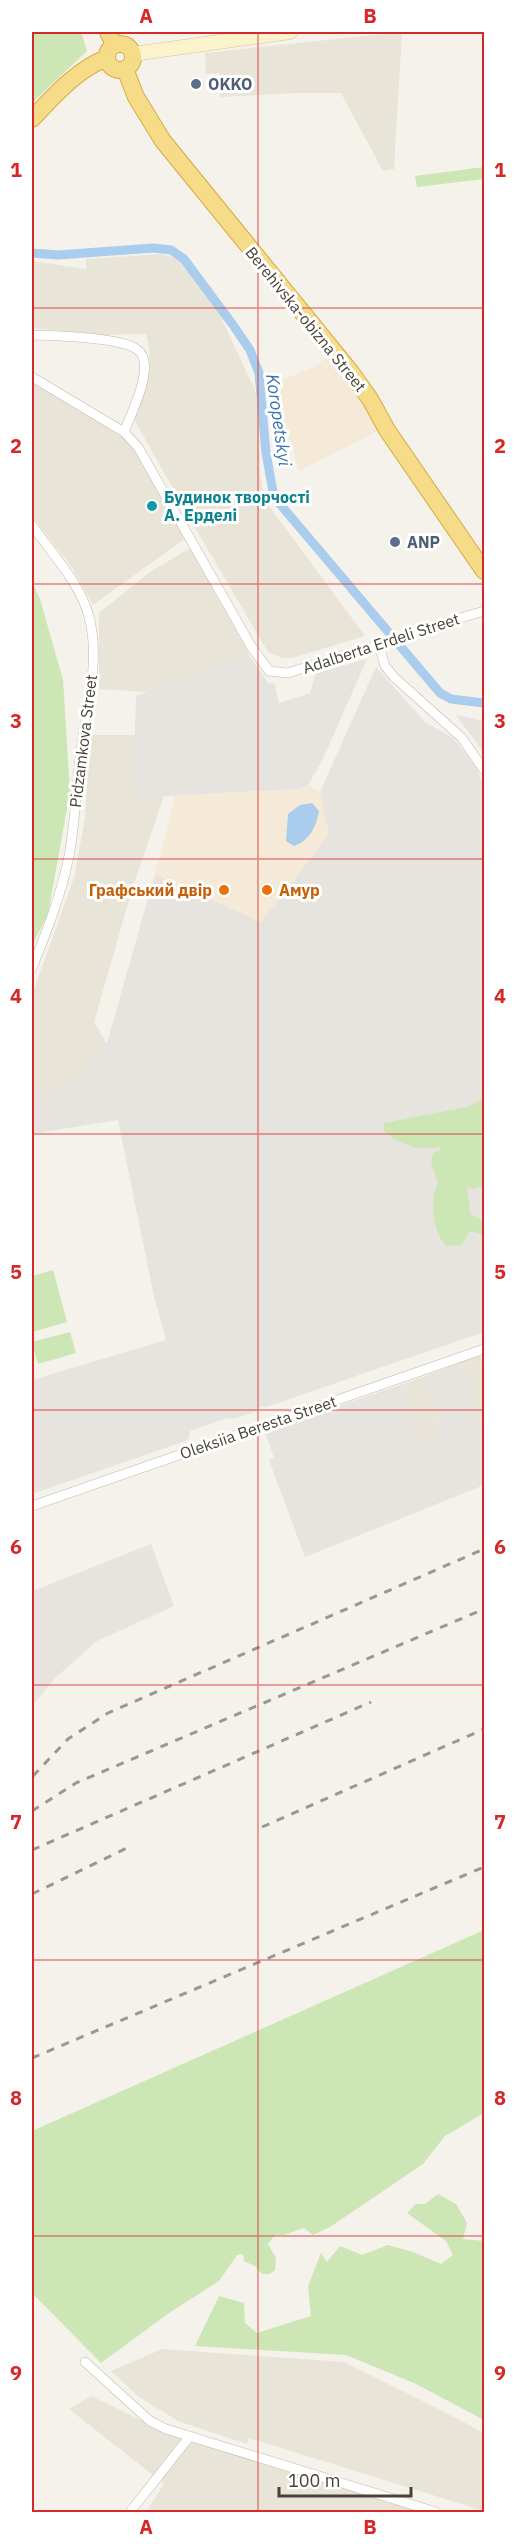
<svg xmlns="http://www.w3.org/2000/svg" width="516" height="2544" font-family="'IBM Plex Sans',sans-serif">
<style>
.residential{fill:#e8e4d8}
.commercial{fill:#f4ead7}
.industrial{fill:#e7e3de}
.green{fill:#cce6b5}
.water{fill:#aacded}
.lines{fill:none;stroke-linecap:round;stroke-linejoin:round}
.canal{stroke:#aacded;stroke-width:9}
.minor-casing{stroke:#bfbaad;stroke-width:10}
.secondary-casing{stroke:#d1c79c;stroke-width:15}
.trunk-casing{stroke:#d5aa43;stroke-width:18}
.minor{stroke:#fff;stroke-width:9}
.secondary{stroke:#fcf3cc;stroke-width:14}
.trunk{stroke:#f6dc88;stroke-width:16}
.rail{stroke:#989898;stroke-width:3;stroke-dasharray:8 8;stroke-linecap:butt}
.grid{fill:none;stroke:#d62828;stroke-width:1.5;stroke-opacity:0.55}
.service-dot{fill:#5c6f8a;stroke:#fff;stroke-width:2}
.culture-dot{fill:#0f9aa8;stroke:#fff;stroke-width:2}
.food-dot{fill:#e8710a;stroke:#fff;stroke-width:2}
.labels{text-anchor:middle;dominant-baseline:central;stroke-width:6;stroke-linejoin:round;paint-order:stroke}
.service-label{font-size:16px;font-weight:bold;fill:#4e5e75;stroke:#fff;text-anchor:start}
.street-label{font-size:16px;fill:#474338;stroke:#fff}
.culture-label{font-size:16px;font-weight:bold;fill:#0d838f;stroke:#fff;text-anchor:start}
.food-label{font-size:16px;font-weight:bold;fill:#c56008;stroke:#fff;text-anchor:end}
.water-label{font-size:18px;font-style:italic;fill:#3773ae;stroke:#fff}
.neatline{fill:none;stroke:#d62828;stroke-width:2}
.grid-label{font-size:20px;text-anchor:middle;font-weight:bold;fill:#d62828}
</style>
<rect width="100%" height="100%" fill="#f4f2ea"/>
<!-- residential -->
<g class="residential">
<path d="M402 32 394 169 383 171 341 93H297L220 97 219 73 206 74 205 53Z"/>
<path d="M161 254 182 259 205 291 219 313 254 388 259 408 260 473 263 493 269 506 365 636 292 658H282L268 652 193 524 135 421V414L148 381 150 353 146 334 103 335 32 328V261L86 269V259Z"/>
<path d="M32 381 127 440 139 454 186 538 93 605 73 569 32 516Z"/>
<path d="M190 548 250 656 148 692 99 689V613L150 572Z"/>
<path d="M90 735H135L133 798 164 796 133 886 94 1022 107 1044 71 1085 32 1093V995L74 878 85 818Z"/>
<path d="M480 1355 484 1368V1427L482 1428 460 1362Z"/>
<path d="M423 1377 441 1429 423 1447 403 1384Z"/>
<path d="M162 2349 344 2362 429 2404 484 2433V2511L249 2438 247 2444 178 2421 139 2397 111 2371Z"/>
<path d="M91 2396 178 2438 421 2512H146L164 2484 69 2409Z"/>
</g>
<!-- commercial -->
<g class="commercial">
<path d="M327 357 382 429 299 471 274 383 316 366Z"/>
<path d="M308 785 320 792 329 833 261 922 155 874 175 796 300 789Z"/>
</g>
<!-- industrial -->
<g class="industrial">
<path d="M250 656 268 683 275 684 279 703 310 693 316 673 367 659 322 761 308 785 300 789 133 798 136 696Z"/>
<path d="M376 667 425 722 452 737 475 765 484 786V1332L269 1406 260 1407 258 1411 232 1419 227 1418 190 1431 188 1440 32 1494V1380L166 1340 154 1296 118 1120 32 1134V1093L71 1085 107 1043 155 874 261 922 329 834 320 792Z"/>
<path d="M456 715 484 721V753Z"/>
<path d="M460 1362 482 1427H484V1485L305 1557 269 1460 274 1458 265 1431 403 1384 423 1447 441 1428 423 1377Z"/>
<path d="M151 1544 174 1606 97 1641 55 1678 32 1706V1589L33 1591Z"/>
</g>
<!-- green -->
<g class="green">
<path d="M32 32H81L87 51 32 103Z"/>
<path d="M484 167V179L417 187 415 176Z"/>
<path d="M32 582 40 599 63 680 70 792 48 914 32 946Z"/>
<path d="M484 1098V1181L481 1187 473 1189 467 1186 470 1214 479 1218 484 1228 483 1234 470 1231 461 1245 446 1246C433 1231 429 1200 438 1183L431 1162 433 1153 440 1150 441 1147C417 1151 402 1146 383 1130L384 1123 467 1107Z"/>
<path d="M53 1270 67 1322 32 1332V1276Z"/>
<path d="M70 1332 76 1353 38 1364 32 1342Z"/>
<path d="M484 1930V2113L445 2136 423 2164 330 2227 313 2235 304 2228 284 2235H275L268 2244 276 2258 275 2270 270 2274H262L255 2266 244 2261 243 2254 237 2255 219 2281 169 2313 101 2363 32 2293V2131Z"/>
<path d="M438 2194 456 2204 467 2223 463 2239 484 2241V2420L414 2383 346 2355 195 2346 219 2296 244 2303 245 2323 257 2333 311 2316 308 2286 321 2253 327 2262 340 2246 362 2255 388 2245 413 2252 441 2264 453 2255 446 2241 407 2213 416 2204H425Z"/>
</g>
<!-- water -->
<path class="water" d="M312 803 319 811C316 827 310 840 294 846L286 841 288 814 300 805Z"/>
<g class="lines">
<!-- canal -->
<path class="canal" d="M32 253 58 255 153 248 171 250 184 259 233 325 250 350 259 373 266 453 274 497 440 693 451 699 484 703"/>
<!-- minor casing -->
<g class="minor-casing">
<g id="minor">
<path d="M32 335C56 336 112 337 133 347 139 350 143 354 144 361 148 380 131 414 124 432"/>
<path d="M32 377 124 432 138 447 251 646 269 671 288 673 360 650 379 646 426 628 484 611"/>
<path d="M32 525C51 553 81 584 89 617 100 658 88 703 82 743 76 782 76 823 68 861 60 898 46 933 32 968"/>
<path d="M379 646 385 666 394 677 462 738 484 770"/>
<path d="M32 1506 484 1349"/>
<path d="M85 2362 150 2421 166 2429 436 2512"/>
<path d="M130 2512 190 2436"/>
</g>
</g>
<!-- secondary casing -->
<g class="secondary-casing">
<path id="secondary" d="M133 54 290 32"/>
</g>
<!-- trunk casing -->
<g class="trunk-casing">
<g id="trunk">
<path d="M108 32 114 45"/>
<circle cx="120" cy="57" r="13"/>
<path d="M125 69 136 97 163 141 350 371 370 399 387 430 484 571"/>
<path d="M32 119C53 97 77 69 107 58"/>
</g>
</g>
<!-- minor -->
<use href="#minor" class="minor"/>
<!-- secondary -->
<use href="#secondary" class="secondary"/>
<!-- trunk -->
<use href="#trunk" class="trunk"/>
<!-- rail -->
<g class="rail">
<path d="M33 1776 68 1739 108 1713 484 1549"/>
<path d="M32 1811 76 1783 484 1609"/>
<path d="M262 1827 484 1729"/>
<path d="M32 1850 371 1702"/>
<path d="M32 1894 127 1848"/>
<path d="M32 2058 484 1867"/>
</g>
</g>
<!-- grid -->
<path class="grid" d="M258 32V2512M32 308H484M32 584H484M32 859H484M32 1134H484M32 1410H484M32 1685H484M32 1960H484M32 2236H484"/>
<!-- markers -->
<g class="service-dot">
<circle cx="196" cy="84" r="6"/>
<circle cx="395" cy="542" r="6"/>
</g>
<circle class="culture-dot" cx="152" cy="506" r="6"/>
<g class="food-dot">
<circle cx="224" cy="890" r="6"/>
<circle cx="267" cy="890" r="6"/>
</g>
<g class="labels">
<!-- service labels -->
<g class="service-label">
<text x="208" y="84">OKKO</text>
<text x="407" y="542">ANP</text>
</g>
<!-- street labels -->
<g class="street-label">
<text transform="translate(306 319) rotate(51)">Berehivska-obizna Street</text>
<text transform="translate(381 643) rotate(-18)">Adalberta Erdeli Street</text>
<text transform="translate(83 741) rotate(-83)">Pidzamkova Street</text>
<text transform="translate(258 1427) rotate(-19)">Oleksiia Beresta Street</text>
</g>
<!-- culture labels -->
<g class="culture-label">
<text x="164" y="497">Будинок творчості<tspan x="164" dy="18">А. Ерделі</tspan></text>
</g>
<!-- food labels -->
<g class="food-label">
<text x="212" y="890">Графський двір</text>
<text x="279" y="890" text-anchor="start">Амур</text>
</g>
<!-- water labels -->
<g class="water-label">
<text transform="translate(279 420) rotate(82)">Koropetskyi</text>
</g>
</g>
<!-- border -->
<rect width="516" height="2544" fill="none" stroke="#ffffff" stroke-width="66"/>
<!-- scale -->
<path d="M279 2487v9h132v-9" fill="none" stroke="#474338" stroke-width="3"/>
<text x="288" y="2487" font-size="18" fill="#474338" stroke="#ffffff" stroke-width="4.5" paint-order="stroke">100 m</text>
<rect x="33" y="33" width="450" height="2478" class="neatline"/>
<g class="grid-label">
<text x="146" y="23">A</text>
<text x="370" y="23">B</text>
<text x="16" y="177">1</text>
<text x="500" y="177">1</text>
<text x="16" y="453">2</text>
<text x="500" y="453">2</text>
<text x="16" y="728">3</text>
<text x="500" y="728">3</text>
<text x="16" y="1003">4</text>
<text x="500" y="1003">4</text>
<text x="16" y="1279">5</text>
<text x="500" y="1279">5</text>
<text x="16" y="1554">6</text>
<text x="500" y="1554">6</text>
<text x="16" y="1829">7</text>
<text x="500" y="1829">7</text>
<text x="16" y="2105">8</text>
<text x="500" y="2105">8</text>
<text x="16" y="2380">9</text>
<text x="500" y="2380">9</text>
<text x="146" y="2534">A</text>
<text x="370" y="2534">B</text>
</g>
</svg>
